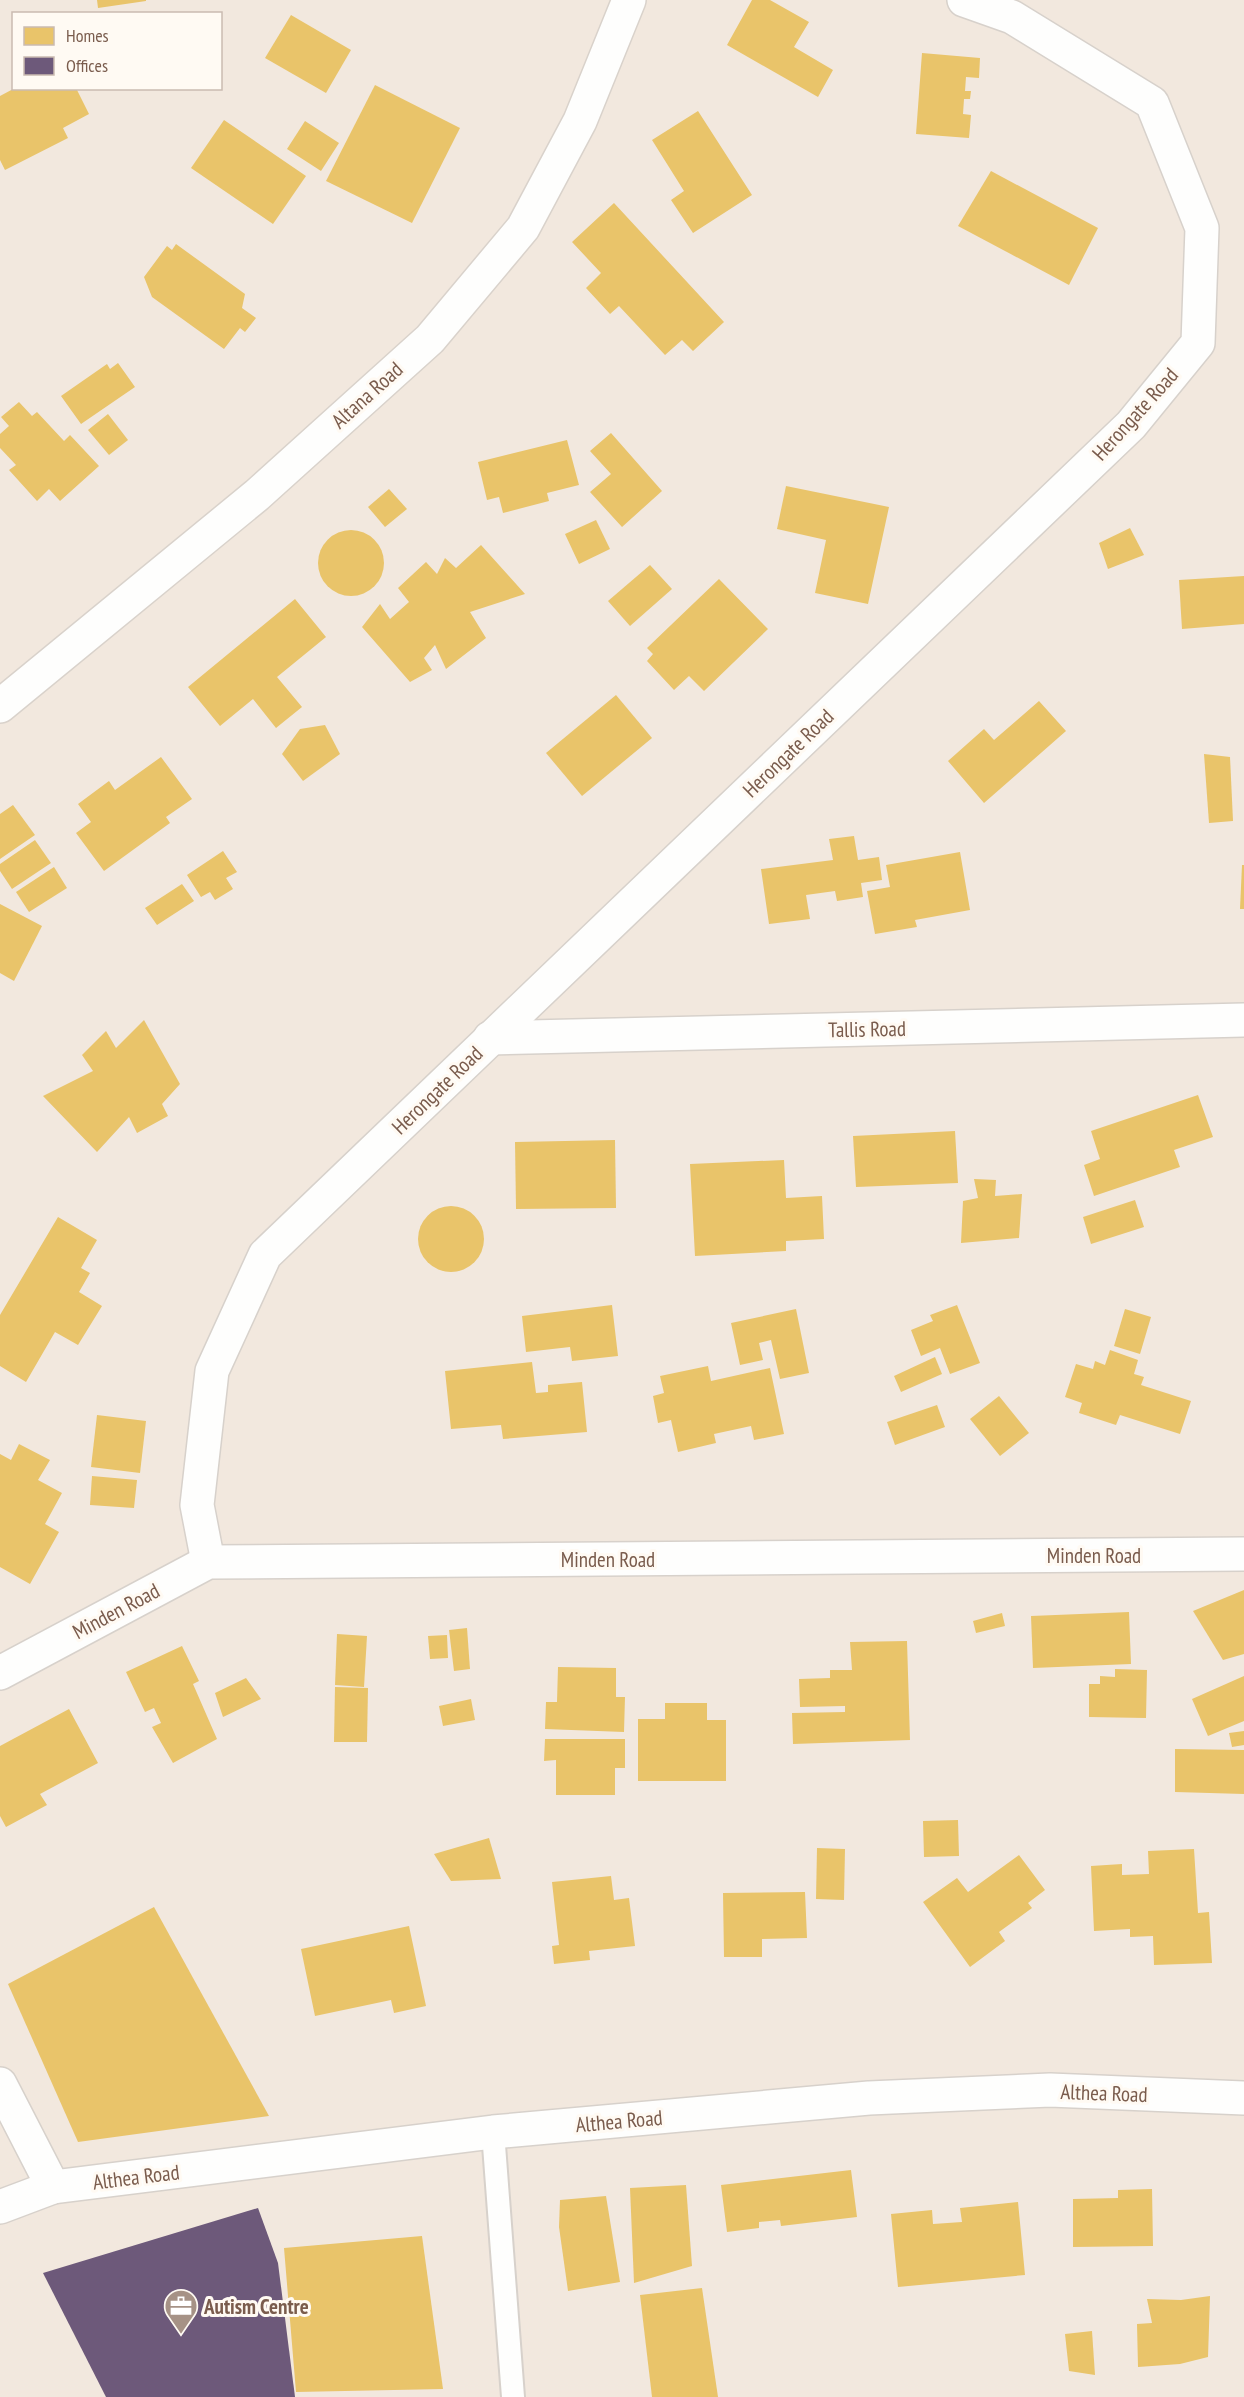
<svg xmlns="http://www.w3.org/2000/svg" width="1244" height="2397" font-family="'PT Sans Narrow',sans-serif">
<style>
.residential{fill:#f2e8de;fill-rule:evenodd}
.homes{fill:#e9c46a}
.offices{fill:#6d597a}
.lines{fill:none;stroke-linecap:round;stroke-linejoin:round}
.lane-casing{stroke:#d7d1cb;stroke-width:26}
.street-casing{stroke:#d7d1cb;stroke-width:36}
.secondary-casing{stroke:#d9d2cb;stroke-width:36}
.lane{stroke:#fefefd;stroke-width:22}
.street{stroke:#fefefd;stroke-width:33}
.secondary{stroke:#fefefd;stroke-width:33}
.labels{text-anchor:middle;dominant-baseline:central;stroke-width:6;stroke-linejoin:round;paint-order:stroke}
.street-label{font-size:21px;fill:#7a5c4d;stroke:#fffaf3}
.poi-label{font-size:21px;font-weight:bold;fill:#7a5c4d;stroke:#fffaf3;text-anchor:start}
</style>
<rect width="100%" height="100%" fill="#f9f5f0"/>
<!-- residential -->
<path class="residential" d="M0 0H1244V2397H0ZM14 14H220V88H14Z"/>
<!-- homes -->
<g class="homes">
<path d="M97 0H146V1L98 8Z"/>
<path d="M752 0H770L809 22 794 47 833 70 818 97 727 45Z"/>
<path d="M291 15 351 50 326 93 265 58Z"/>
<path d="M922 53 980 58 979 78 966 77 965 91H971L970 99H964L963 114 971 115 969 138 916 134Z"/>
<path d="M375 85 460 128 412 223 326 181Z"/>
<path d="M15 88H76L89 114 63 128 68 138 5 170 0 160V96Z"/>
<path d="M698 111 752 195 693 233 671 200 684 191 652 140Z"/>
<path d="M224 120 306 176 273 224 191 168Z"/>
<path d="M305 121 339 143 321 171 287 149Z"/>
<path d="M991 171 1098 228 1069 285 958 226Z"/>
<path d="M614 203 724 322 693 351 682 340 665 355 619 306 610 314 586 288 601 273 572 242Z"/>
<path d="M176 244 245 294 242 308 256 318 245 332 240 328 224 349 152 297 144 277 167 246 172 250Z"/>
<path d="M118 363 135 387 81 424 61 396 107 364 110 369Z"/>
<path d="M19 402 32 416 37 412 64 441 70 435 99 466 60 501 49 489 37 501 9 470 16 465 0 448V434L9 426 1 417Z"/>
<path d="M108 414 128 440 109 455 88 430Z"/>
<path d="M611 433 662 491 622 527 590 492 611 474 590 451Z"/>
<path d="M567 440 579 485 547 493 549 501 503 513 499 497 487 500 478 462Z"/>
<path d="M786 486 889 507 868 604 815 593 826 540 777 529Z"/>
<path d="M389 489 407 509 385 527 368 507Z"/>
<path d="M596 520 610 549 579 564 565 534Z"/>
<path d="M1130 528 1144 555 1108 569 1099 543Z"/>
<circle cx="351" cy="563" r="33"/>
<path d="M481 545 525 594 470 612 486 638 446 669 435 645 424 658 432 670 410 682 362 627 380 604 390 619 409 602 398 588 426 562 437 574 445 558 456 568Z"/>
<path d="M650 565 672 589 630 626 608 601Z"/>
<path d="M1244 576V624L1182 629 1179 580Z"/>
<path d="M719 579 768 629 704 691 689 676 674 690 647 661 653 654 647 648Z"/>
<path d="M295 599 326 637 277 677 302 707 276 728 253 699 220 726 188 687Z"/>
<path d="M616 695 652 738 582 796 546 753Z"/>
<path d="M1039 701 1066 731 984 803 948 761 984 729 994 740Z"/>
<path d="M325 725 340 754 303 781 282 754 300 729Z"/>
<path d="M1204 754 1230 757 1233 821 1209 823Z"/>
<path d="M161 757 192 799 166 817 170 823 104 871 76 833 91 822 78 804 109 781 115 790Z"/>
<path d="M13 805 35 835 0 859V814Z"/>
<path d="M854 836 858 860 879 857 882 880 861 883 863 897 837 901 835 891 806 895 810 919 769 924 761 869 833 860 829 839Z"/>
<path d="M35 840 51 863 12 889 0 871V864Z"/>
<path d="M223 851 237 872 226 878 233 889 215 900 210 892 201 897 187 875Z"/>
<path d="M960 852 970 910 915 920 917 927 875 934 867 891 890 887 886 865Z"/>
<path d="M1242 865H1244V909H1240Z"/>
<path d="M54 867 67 888 29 912 16 892Z"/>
<path d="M182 884 194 901 157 925 145 908Z"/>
<path d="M0 904 42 926 14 981 0 973Z"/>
<path d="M144 1020 180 1084 162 1104 168 1116 137 1133 129 1117 97 1152 43 1096 93 1071 82 1055 106 1031 116 1048Z"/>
<path d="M1198 1095 1213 1137 1174 1150 1180 1167 1094 1196 1084 1165 1100 1159 1091 1131Z"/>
<path d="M955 1131 958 1183 856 1187 853 1136Z"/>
<path d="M615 1140 616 1208 516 1209 515 1142Z"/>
<path d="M784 1160 786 1198 822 1196 824 1239 786 1241V1251L695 1256 690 1164Z"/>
<path d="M974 1179 996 1180 995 1196 1022 1194 1019 1238 961 1243 963 1201 978 1198Z"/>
<path d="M1135 1200 1144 1227 1091 1244 1083 1217Z"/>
<circle cx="451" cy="1239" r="33"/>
<path d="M58 1217 97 1240 81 1268 90 1273 79 1292 102 1306 78 1345 55 1332 26 1382 0 1366V1315Z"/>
<path d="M612 1305 618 1356 572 1361 570 1347 526 1352 522 1316Z"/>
<path d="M957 1305 980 1363 950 1374 940 1348 921 1356 911 1330 933 1321 930 1315Z"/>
<path d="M796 1309 809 1373 780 1379 771 1340 759 1343 763 1360 740 1365 731 1323Z"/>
<path d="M1125 1309 1151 1317 1140 1354 1114 1346Z"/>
<path d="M1110 1350 1138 1360 1134 1374 1144 1377 1141 1385 1191 1401 1180 1434 1120 1415 1116 1425 1079 1413 1082 1403 1065 1397 1076 1364 1093 1369 1095 1361 1105 1365Z"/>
<path d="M935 1357 942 1374 901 1392 894 1376Z"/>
<path d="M532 1362 536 1393 548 1392V1385L582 1382 587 1432 503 1439 501 1425 451 1429 445 1371Z"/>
<path d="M708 1366 711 1381 770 1368 784 1434 754 1440 751 1426 714 1434 716 1443 678 1452 671 1420 658 1423 653 1396 664 1393 660 1376Z"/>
<path d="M999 1396 1029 1433 1000 1456 970 1419Z"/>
<path d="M937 1405 945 1427 895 1445 887 1422Z"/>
<path d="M97 1415 146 1421 140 1473 91 1467Z"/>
<path d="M19 1444 50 1460 38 1480 62 1493 45 1524 59 1532 30 1584 0 1567V1454L11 1460Z"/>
<path d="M92 1476 137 1480 134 1508 90 1505Z"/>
<path d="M1244 1590V1654L1223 1660 1193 1611Z"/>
<path d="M1129 1612 1131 1664 1033 1668 1031 1616Z"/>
<path d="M1002 1613 1005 1626 976 1633 973 1621Z"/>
<path d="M467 1628 470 1669 454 1671 449 1630Z"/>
<path d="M337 1634 367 1636 364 1687 335 1685Z"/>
<path d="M447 1635 448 1658 430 1659 428 1636Z"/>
<path d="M907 1641 910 1740 793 1744 792 1713 845 1712V1706L800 1707 799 1679 830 1678V1670H852L850 1642Z"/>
<path d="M182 1646 199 1681 193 1684 217 1739 173 1763 152 1727 161 1723 154 1708 145 1712 126 1672Z"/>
<path d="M558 1667 616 1668V1697H625L624 1732 545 1729 546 1702H557Z"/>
<path d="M1115 1669 1147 1670 1146 1718 1089 1717V1684H1100V1676L1115 1677Z"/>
<path d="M1244 1676V1721L1208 1736 1192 1699Z"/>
<path d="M246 1678 261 1699 223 1717 215 1693Z"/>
<path d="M335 1687 368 1688 367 1742H334Z"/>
<path d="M471 1699 475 1720 443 1726 439 1706Z"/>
<path d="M665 1703H707V1720H726V1781H638V1719H665Z"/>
<path d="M69 1709 98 1763 40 1794 47 1805 6 1827 0 1816V1746Z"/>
<path d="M1244 1731V1745L1232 1747 1229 1733Z"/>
<path d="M545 1739H625V1768H615V1795H556V1760L544 1761Z"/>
<path d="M1175 1749 1244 1750V1794L1175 1792Z"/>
<path d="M958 1820 959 1856 924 1857 923 1821Z"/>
<path d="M489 1838 501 1879 451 1881 434 1854Z"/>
<path d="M817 1848 845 1849 844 1900 816 1899Z"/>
<path d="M1194 1849 1198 1913 1209 1912 1212 1963 1154 1965 1153 1936 1130 1937V1929L1094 1931 1091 1866 1122 1864V1875L1149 1874 1148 1851Z"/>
<path d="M1019 1855 1045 1890 1028 1903 1032 1908 999 1932 1005 1941 970 1967 923 1902 957 1878 968 1892Z"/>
<path d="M611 1876 614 1900 629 1898 635 1946 589 1951 590 1960 554 1964 552 1946 559 1945 552 1882Z"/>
<path d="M805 1892 807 1938 762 1939V1957H724L723 1893Z"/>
<path d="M154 1907 269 2116 78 2142 8 1984Z"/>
<path d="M409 1926 426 2006 394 2013 391 2000 315 2016 301 1949Z"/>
<path d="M851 2170 857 2217 781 2226 780 2220 759 2222V2228L727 2232 721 2185Z"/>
<path d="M686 2185 692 2266 634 2283 630 2188Z"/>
<path d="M1152 2189 1153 2246 1073 2247V2199L1118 2198V2190Z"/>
<path d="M606 2196 620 2282 568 2291 559 2227 560 2200Z"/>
<path d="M1018 2202 1025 2275 898 2287 891 2214 932 2210 933 2224 962 2222 960 2208Z"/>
<path d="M422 2236 443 2389 296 2392 284 2248Z"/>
<path d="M702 2288 718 2397H652L640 2295Z"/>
<path d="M1210 2296 1208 2357 1180 2364 1138 2367 1137 2324 1152 2323 1147 2299 1181 2300Z"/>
<path d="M1092 2331 1095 2375 1069 2371 1065 2334Z"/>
</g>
<!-- offices -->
<path class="offices" d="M258 2208 278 2263 295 2397H106L43 2273Z"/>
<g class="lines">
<!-- lane casing -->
<g class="lane-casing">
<path id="lane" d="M493 2132 513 2397"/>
</g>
<!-- street casing -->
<g class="street-casing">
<g id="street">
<path d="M490 1038 1244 1020"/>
<path d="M208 1562 197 1505 212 1371 265 1255 1131 425 1198 343 1202 228 1152 103 1012 17 964 0"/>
<path d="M0 1673 208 1562 1244 1554"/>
<path d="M0 2084 53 2187"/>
<path d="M0 2207 53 2187 493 2132 869 2098 1050 2090 1244 2098"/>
</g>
</g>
<!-- secondary casing -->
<g class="secondary-casing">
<path id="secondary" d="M0 706 257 495 430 339 523 228 580 121 629 0"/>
</g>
<!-- lane -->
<use href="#lane" class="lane"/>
<!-- street -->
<use href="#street" class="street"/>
<!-- secondary -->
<use href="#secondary" class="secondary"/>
</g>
<!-- icons -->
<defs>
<g id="office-pin" transform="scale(1.725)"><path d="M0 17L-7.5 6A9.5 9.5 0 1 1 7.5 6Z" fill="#a69286" stroke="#fffaf3"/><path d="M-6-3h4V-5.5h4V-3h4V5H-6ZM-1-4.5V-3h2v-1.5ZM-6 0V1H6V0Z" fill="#fff"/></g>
</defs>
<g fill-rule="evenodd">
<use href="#office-pin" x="181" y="2306"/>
</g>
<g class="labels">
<!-- street labels -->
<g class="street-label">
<text transform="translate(367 395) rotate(-42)">Altana Road</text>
<text transform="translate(1135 414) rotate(-48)">Herongate Road</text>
<text transform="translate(788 753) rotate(-44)">Herongate Road</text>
<text transform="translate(867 1029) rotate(-1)">Tallis Road</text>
<text transform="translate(437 1090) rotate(-44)">Herongate Road</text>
<text x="1094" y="1555">Minden Road</text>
<text x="608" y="1559">Minden Road</text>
<text transform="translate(116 1611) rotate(-28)">Minden Road</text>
<text transform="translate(1104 2093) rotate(2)">Althea Road</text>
<text transform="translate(619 2121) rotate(-5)">Althea Road</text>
<text transform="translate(136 2177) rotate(-7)">Althea Road</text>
</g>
<!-- poi labels -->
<g class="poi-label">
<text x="204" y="2306">Autism Centre</text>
</g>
</g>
<!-- legend -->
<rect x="12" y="12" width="210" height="78" fill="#fffaf3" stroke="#cabbb1" stroke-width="1.5"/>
<rect x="24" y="27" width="30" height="18" fill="#e9c46a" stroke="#cabbb1" stroke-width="1.5"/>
<text x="66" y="42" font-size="18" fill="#7a5c4d">Homes</text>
<rect x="24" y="57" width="30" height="18" fill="#6d597a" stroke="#cabbb1" stroke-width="1.5"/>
<text x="66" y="72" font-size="18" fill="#7a5c4d">Offices</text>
</svg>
